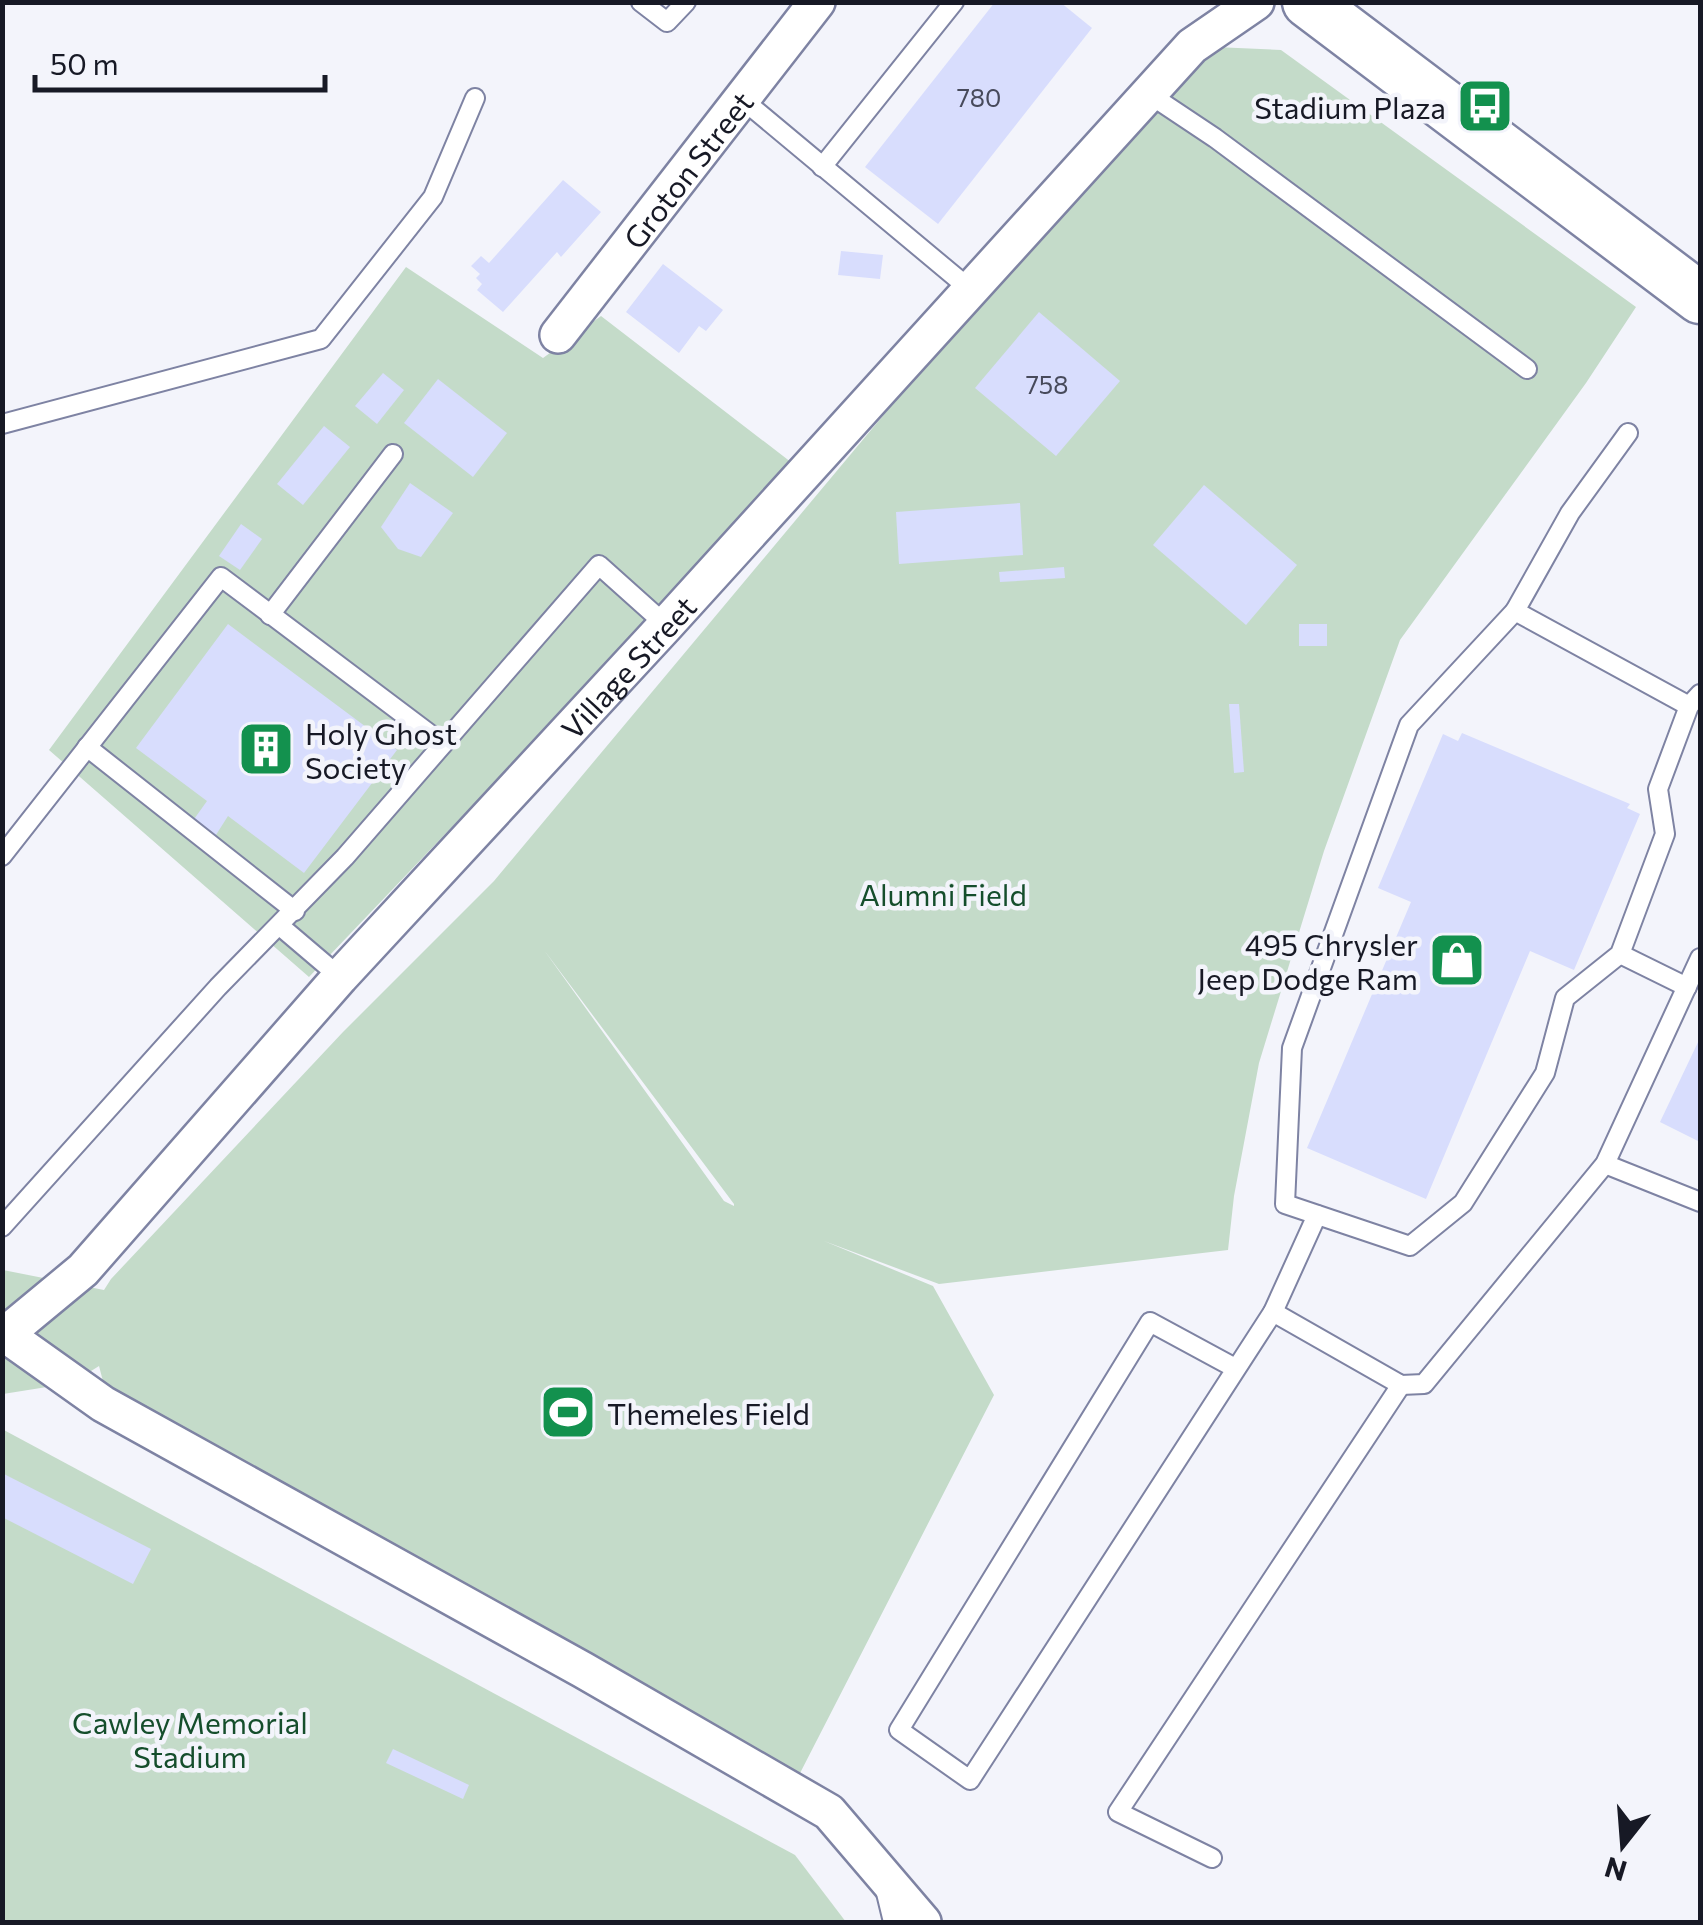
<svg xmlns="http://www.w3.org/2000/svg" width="1703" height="1925" font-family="Commissioner,sans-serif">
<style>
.green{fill:#c4dbc9;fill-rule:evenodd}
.building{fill:#d8ddfd}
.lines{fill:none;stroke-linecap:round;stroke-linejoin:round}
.service-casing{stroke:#7e83a3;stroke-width:22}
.minor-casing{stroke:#7e83a3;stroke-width:40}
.secondary-casing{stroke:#7e83a3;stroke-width:55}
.service{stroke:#fff;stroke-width:18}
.minor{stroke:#fff;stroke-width:35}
.secondary{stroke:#fff;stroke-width:50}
.labels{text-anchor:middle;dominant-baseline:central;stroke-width:9;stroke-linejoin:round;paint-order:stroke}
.number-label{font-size:25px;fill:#474a5b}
.poi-label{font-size:30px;fill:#171925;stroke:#f3f4fb;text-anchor:end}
.street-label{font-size:30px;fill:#171925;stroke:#f3f4fb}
.park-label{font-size:30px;fill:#154e2c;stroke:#f3f4fb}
</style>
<rect width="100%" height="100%" fill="#f3f4fb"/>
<!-- green -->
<g class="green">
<path d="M1192 46 1281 50 1636 307 1586 383 1400 640 1324 851 1259 1063 1234 1196 1228 1250 939 1284 824 1241 933 1286 994 1395 797 1779 104 1385 99 1366 72 1383 3 1394V1270L104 1290 111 1279 343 1032 494 881ZM544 950 734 1204V1206L724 1201Z"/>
<path d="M406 267 543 358 601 316 796 466 309 977 49 750Z"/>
<path d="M2 1429 795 1855 846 1922H3Z"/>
</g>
<!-- building -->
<g class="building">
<path d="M995 2H1060L1092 28 938 224 865 167Z"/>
<path d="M563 180 601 212 561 257 557 252 503 312 477 290 482 284 476 278 480 274 471 266 481 256 489 263Z"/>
<path d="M841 251 883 255 880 279 838 275Z"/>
<path d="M663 264 723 310 706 331 699 326 679 353 626 312Z"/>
<path d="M1039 312 1120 381 1056 456 975 388Z"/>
<path d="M383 373 404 390 377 424 355 406Z"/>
<path d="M438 379 507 433 473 477 404 423Z"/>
<path d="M324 426 350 447 303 505 277 484Z"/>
<path d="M410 483 453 513 421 557 398 549 381 527Z"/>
<path d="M1204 485 1297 565 1246 625 1153 545Z"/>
<path d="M1020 503 1023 555 899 564 896 512Z"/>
<path d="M241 524 262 539 240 570 219 556Z"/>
<path d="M1064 567 1065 578 1000 582 999 572Z"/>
<path d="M228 624 397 750 304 873 228 816 214 838 192 822 207 801 136 748Z"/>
<rect x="1299" y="624" width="28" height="22"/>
<path d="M1229 704H1239L1244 772 1234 773Z"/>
<path d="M1462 733 1630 804 1627 808 1640 814 1574 970 1530 951 1426 1199 1307 1148 1411 902 1378 888 1443 734 1458 741Z"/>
<path d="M1700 1038V1142L1660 1122Z"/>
<path d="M2 1473 151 1549 133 1584 2 1517Z"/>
<path d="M393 1749 469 1785 463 1799 386 1763Z"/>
</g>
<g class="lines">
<!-- service casing -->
<g class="service-casing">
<g id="service">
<path d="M641 2 667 22 686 2"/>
<path d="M1149 94 1215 138 1527 369"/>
<path d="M742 99 971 290"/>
<path d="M822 167 954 2"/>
<path d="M2 424 321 339 433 197 475 98"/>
<path d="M1628 433 1570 513 1515 611 1689 706"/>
<path d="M1515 611 1409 725 1292 1048 1285 1204 1410 1246 1463 1203 1545 1073 1565 998 1620 954 1665 834 1658 789 1689 706 1700 694"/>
<path d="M270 615 393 454"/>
<path d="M87 747 295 911"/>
<path d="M2 856 221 577 443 744"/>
<path d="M280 926 340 977"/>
<path d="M1620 954 1687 987"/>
<path d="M1605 1164 1700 1202"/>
<path d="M2 1227 218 987 345 857 599 565 666 625"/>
<path d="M1273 1312 1401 1385 1424 1384 1605 1164 1700 958"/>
<path d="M1235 1368 1150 1322 899 1730 970 1780 1273 1312 1317 1215"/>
<path d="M1212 1858 1118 1812 1401 1385"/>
<path d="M885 1889 893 1922"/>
</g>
</g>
<!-- minor casing -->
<g class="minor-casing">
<g id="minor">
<path id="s1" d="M558 335 817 2"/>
<path d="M6 1335 103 1404 583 1670 829 1812 923 1922"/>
<path id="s2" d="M2 1337 83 1270 340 977 666 625 1192 46 1256 2"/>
</g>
</g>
<!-- secondary casing -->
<g class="secondary-casing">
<path id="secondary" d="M1308 2 1700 298"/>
</g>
<!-- service -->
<use href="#service" class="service"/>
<!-- minor -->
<use href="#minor" class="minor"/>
<!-- secondary -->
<use href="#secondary" class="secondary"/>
</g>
<!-- icons -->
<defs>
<g id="bus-square" transform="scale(2.875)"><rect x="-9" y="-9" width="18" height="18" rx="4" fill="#13914e" stroke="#f3f4fb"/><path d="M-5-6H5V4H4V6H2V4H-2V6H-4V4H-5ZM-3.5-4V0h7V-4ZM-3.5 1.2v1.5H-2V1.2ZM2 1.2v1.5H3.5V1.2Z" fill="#fff"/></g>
<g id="building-square" transform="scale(2.875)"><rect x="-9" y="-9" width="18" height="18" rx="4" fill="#13914e" stroke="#f3f4fb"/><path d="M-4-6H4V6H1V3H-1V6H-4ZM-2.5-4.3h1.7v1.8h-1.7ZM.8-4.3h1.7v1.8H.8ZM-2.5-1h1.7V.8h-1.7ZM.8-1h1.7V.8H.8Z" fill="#fff"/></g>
<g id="shop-square" transform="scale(2.875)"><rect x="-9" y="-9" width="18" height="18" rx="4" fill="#13914e" stroke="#f3f4fb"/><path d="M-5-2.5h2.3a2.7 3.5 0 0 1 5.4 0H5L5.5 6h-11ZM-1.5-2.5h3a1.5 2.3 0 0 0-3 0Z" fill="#fff"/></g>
<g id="stadium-square" transform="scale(2.875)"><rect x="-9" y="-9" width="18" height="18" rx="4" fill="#13914e" stroke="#f3f4fb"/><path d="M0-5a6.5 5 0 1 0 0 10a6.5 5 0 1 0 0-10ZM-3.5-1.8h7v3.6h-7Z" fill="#fff"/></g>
</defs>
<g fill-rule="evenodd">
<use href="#bus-square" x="1485" y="106"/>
<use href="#building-square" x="266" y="749"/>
<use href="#shop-square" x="1457" y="960"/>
<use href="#stadium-square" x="568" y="1412"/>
</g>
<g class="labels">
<!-- number labels -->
<g class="number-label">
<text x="979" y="97">780</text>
<text x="1047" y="384">758</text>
</g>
<!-- poi labels -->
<g class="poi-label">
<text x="1446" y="106">Stadium Plaza</text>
<text x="305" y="732" text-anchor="start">Holy Ghost<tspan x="305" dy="34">Society</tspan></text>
<text x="1418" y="943">495 Chrysler<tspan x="1418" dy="34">Jeep Dodge Ram</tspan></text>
<text x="607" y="1412" text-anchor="start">Themeles Field</text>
</g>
<!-- street labels -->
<g class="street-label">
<text stroke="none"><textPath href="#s1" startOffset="210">Groton Street</textPath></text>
<text stroke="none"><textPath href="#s2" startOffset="918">Village Street</textPath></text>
</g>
<!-- park labels -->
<g class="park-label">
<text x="943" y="893">Alumni Field</text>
<text x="190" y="1721">Cawley Memorial<tspan x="190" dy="34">Stadium</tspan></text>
</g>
</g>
<!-- border -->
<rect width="1703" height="1925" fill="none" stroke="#171925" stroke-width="10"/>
<!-- north arrow -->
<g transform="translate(1623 1845) rotate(197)" stroke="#f3f4fb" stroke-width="8" paint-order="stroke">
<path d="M0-8L18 38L0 25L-18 38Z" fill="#171925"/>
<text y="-15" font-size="28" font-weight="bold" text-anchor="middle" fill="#171925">N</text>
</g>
<!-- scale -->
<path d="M35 75v15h290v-15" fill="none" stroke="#171925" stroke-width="5"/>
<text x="50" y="75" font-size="30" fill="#171925" stroke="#f3f4fb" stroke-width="8" paint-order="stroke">50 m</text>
</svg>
